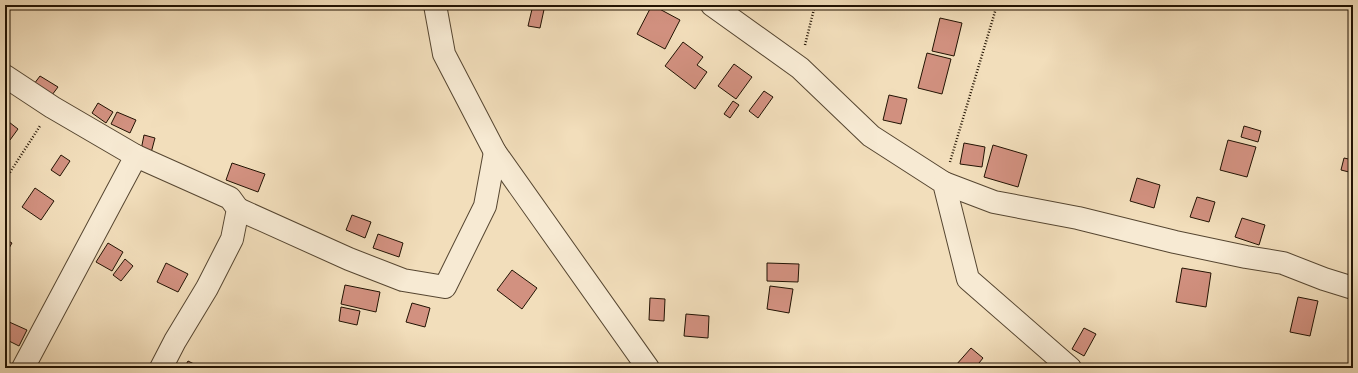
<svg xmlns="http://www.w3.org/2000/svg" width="1358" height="373" font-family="'IM FELL Great Primer',serif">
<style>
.building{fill:#d29180;stroke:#221303}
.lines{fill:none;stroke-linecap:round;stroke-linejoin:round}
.street-casing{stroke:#564631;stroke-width:24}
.path{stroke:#221303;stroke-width:2.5;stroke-dasharray:1 2;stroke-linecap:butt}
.street{stroke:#f7ead3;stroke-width:22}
</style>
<rect width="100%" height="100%" fill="#f2debb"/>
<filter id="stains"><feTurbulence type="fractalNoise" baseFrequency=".005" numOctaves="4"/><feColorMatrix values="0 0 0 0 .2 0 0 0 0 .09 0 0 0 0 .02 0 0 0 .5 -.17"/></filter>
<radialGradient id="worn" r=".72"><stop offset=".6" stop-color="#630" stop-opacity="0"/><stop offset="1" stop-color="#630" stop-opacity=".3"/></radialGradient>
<!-- building -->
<g class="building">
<path d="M533 5H545L540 28 528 26Z"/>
<path d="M652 5 680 20 665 49 637 34Z"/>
<path d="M940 18 962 23 954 56 932 51Z"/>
<path d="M683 42 703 57 697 65 707 72 695 89 665 66Z"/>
<path d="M927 53 951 59 942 94 918 88Z"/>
<path d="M734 64 752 77 736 99 718 86Z"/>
<path d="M40 76 58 87 52 95 34 84Z"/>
<path d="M764 91 773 97 758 118 749 111Z"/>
<path d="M889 95 907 99 901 124 883 120Z"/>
<path d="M733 101 739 105 730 118 724 114Z"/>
<path d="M98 103 113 112 106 123 92 113Z"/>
<path d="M117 112 136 120 130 133 111 124Z"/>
<path d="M5 119 18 129 10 140 5 136Z"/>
<path d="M1244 126 1261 131 1258 142 1241 137Z"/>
<path d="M144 135 155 138 151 153 141 150Z"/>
<path d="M1228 140 1256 147 1247 177 1220 170Z"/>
<path d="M964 143 985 147 982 167 960 164Z"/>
<path d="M993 145 1027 155 1018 187 984 177Z"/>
<path d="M61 155 70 161 60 176 51 170Z"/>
<path d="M1344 158 1353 160V173L1341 170Z"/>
<path d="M232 163 265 174 258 192 226 180Z"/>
<path d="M1137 178 1160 185 1154 208 1130 201Z"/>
<path d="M35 188 54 201 41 220 22 207Z"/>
<path d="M1197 197 1215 202 1209 222 1190 217Z"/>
<path d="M352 215 371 222 365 238 346 230Z"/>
<path d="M1242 218 1265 225 1259 245 1235 237Z"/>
<path d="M378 234 403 243 399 257 373 248Z"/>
<path d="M5 239 12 243 5 255Z"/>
<path d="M108 243 123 252 112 271 96 262Z"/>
<path d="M125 259 133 266 121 281 113 275Z"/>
<path d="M166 263 188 274 178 292 157 282Z"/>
<path d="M767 263 799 264 798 282 767 281Z"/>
<path d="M1182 268 1211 273 1206 307 1176 302Z"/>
<path d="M512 270 537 288 522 309 497 290Z"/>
<path d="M345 285 380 292 376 312 341 304Z"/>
<path d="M770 286 793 289 789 313 767 309Z"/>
<path d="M1298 297 1318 301 1310 336 1290 332Z"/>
<path d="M650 298 665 299 664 321 649 320Z"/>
<path d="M412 303 430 308 425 327 406 322Z"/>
<path d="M341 307 360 311 357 325 339 321Z"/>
<path d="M686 314 709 316 708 338 684 336Z"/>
<path d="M7 321 27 330 19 346 5 339V325Z"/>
<path d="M1084 328 1096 334 1084 356 1072 349Z"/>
<path d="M971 348 983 358 975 368H959L956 365Z"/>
<path d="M188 361 202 368H184Z"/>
</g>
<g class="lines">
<!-- street casing -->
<g class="street-casing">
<g id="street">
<path d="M435 5 444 54 495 152 648 368"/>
<path d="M712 5 800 68 871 136 944 183 968 279 1070 368"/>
<path d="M5 76 52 107 136 156 230 198 238 209 232 239 207 288 175 341 161 368"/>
<path d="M944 183 994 202 1078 218 1175 242 1246 257 1283 263 1324 279 1353 288"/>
<path d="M238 209 349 259 403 280 445 287 485 206 495 152"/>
<path d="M23 368 136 156"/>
</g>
</g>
<!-- path -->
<g class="path">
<path d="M805 45 815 5"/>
<path d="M950 162 997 5"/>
<path d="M5 180 40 126"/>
</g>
<!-- street -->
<use href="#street" class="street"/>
</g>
<!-- margin -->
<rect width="1358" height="373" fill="none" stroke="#f2debb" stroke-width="20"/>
<rect x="6" y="6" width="1346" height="361" fill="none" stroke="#221303" stroke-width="2"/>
<rect x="10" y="10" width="1338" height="353" fill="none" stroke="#221303"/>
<rect width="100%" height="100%" filter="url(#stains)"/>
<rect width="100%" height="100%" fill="url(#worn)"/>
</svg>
